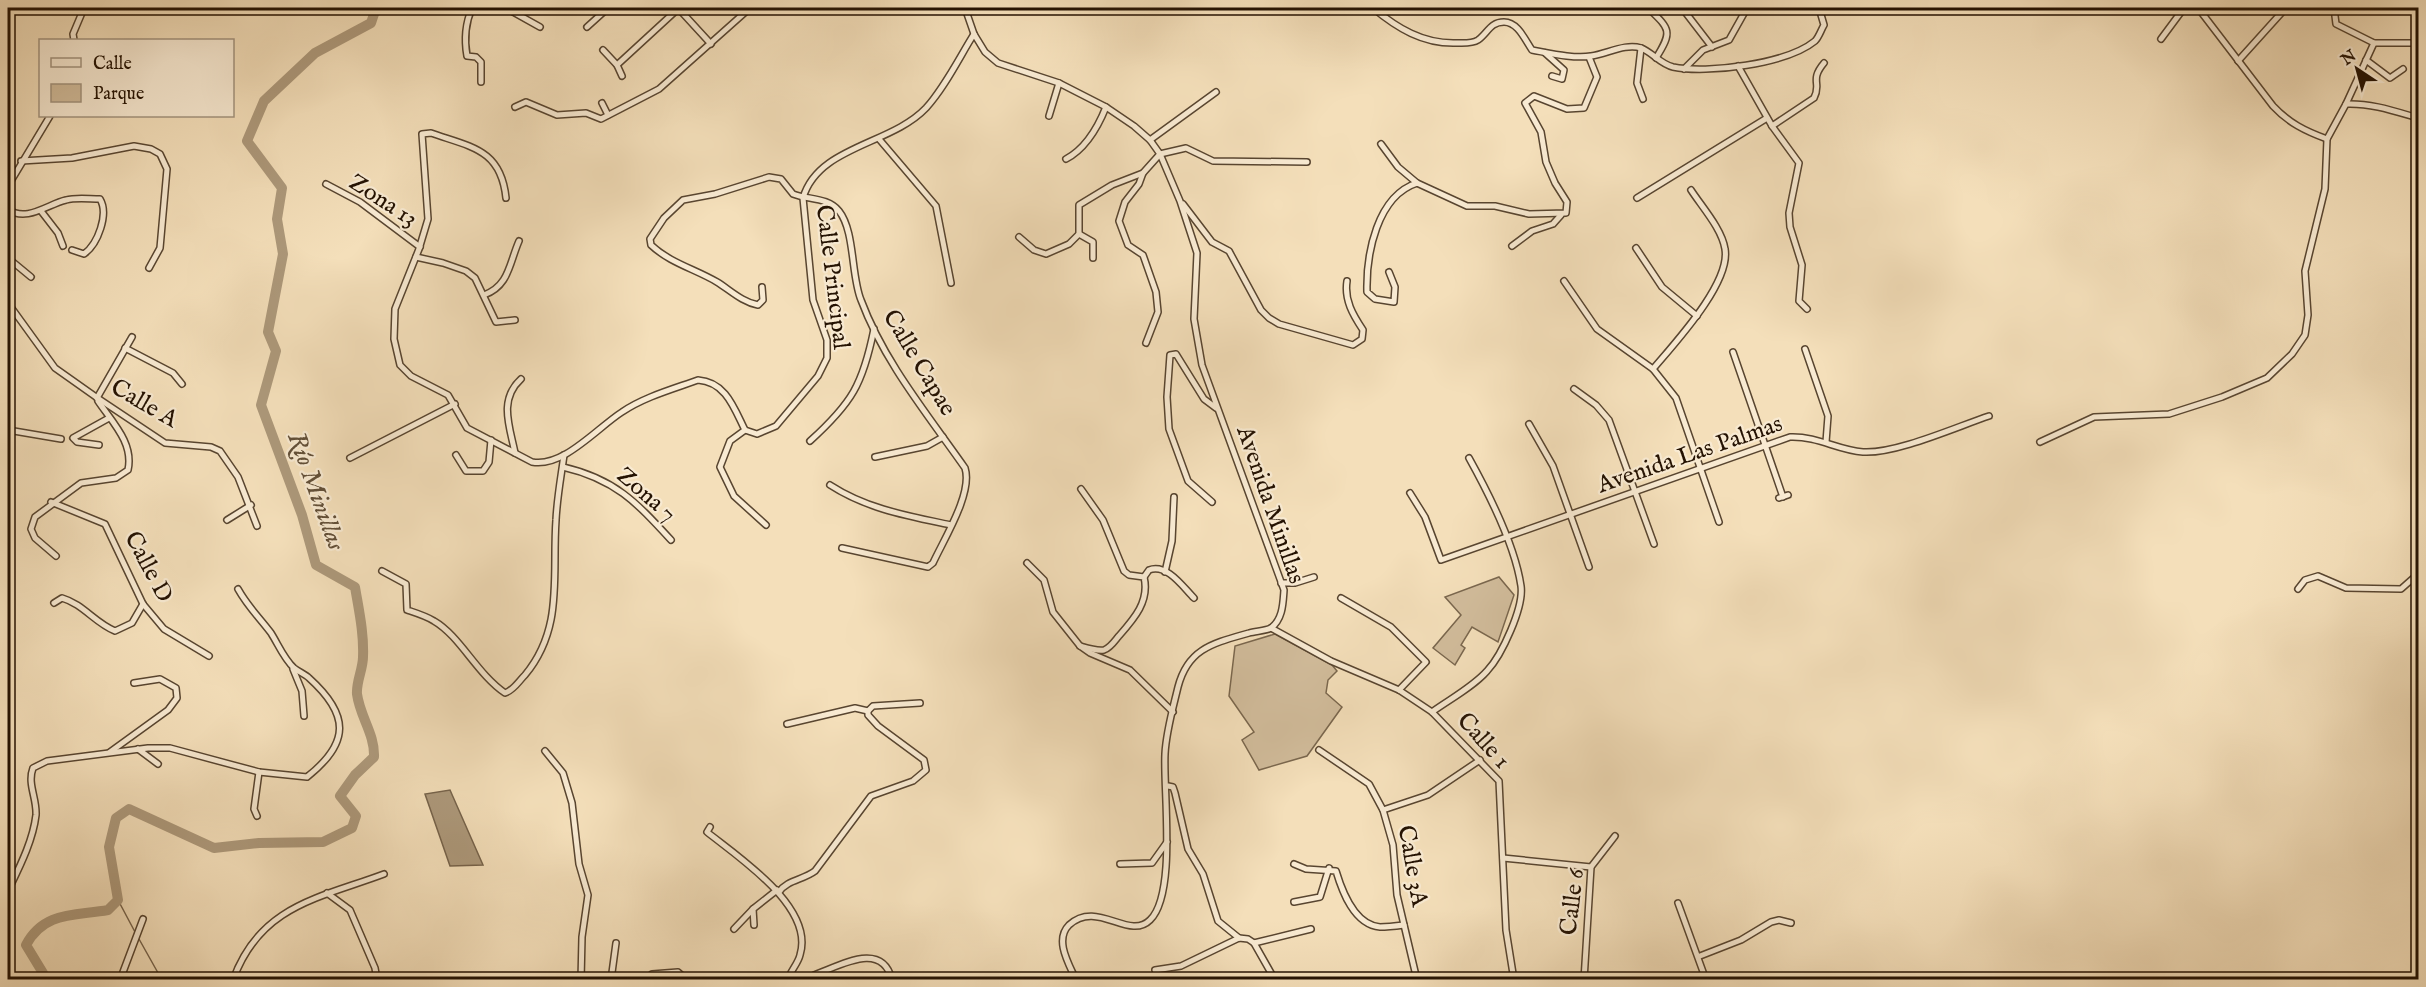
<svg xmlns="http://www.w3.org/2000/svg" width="2426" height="987" font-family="'IM FELL English',serif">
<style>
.green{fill:#d1bc9b;stroke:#7a674e;stroke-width:1.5}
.water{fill:#ad997b;stroke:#76634b;stroke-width:1.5}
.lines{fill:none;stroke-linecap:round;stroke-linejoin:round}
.stream{stroke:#76634b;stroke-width:1.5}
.river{stroke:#ad997b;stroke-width:10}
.minor-casing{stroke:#584530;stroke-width:8}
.minor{stroke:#f8ead2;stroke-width:5}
.labels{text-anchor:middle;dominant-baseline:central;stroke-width:4.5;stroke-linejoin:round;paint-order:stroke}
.street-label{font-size:24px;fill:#241202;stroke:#f8ead2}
.water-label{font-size:26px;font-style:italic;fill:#624f38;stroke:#f8ead2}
</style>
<rect width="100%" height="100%" fill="#f4dfba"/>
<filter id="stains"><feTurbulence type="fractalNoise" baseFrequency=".00333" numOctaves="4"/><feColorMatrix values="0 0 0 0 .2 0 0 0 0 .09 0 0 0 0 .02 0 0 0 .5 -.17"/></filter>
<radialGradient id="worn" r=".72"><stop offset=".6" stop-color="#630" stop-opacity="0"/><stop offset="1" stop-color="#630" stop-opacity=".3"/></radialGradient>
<!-- green -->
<g class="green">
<path d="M1499 577 1514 595 1498 642 1472 627 1461 645 1465 648 1455 665 1433 648 1461 615 1445 597Z"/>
<path d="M1275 634 1332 665 1337 671 1328 680 1326 693 1342 707 1307 756 1259 770 1242 740 1254 732 1229 696 1235 646Z"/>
</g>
<!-- water -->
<path class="water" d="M450 790 483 865 450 866 425 794Z"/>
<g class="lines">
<!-- stream -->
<g class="stream">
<path d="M118 900 135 932"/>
<path d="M139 939 162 980"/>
</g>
<!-- river -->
<path class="river" d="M42 980 43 973 26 945C44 911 75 916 108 910L118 900 109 847 116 818 129 809 214 848 259 843 323 842 352 828 356 816 340 796 355 775 374 757C375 734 360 717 357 694 356 682 363 669 363 657 364 633 359 611 355 587L316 565 302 515 261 405 276 351 268 332 283 254 277 219 282 188 247 141 264 101 315 53 371 23 376 8"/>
<!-- minor casing -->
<g class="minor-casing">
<g id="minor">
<path d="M472 8C465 24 464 39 467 56L476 57 481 62V82"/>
<path d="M506 8 540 27"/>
<path d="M678 8 711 44"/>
<path d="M965 8 974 34 985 52 998 63 1059 83 1106 107 1134 126 1150 140 1160 154 1180 201 1197 253 1194 319 1202 365 1284 590C1283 603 1283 619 1271 628 1266 631 1255 631 1249 633 1214 643 1188 648 1178 687 1173 708 1166 732 1165 754 1163 790 1177 894 1150 920 1129 941 1097 899 1069 925 1054 940 1069 964 1076 980"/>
<path d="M1373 8C1397 28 1423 44 1456 43 1463 43 1472 44 1478 40 1488 33 1490 22 1504 22 1518 22 1525 40 1532 50 1549 53 1574 59 1591 56 1607 54 1625 43 1641 48 1652 52 1660 64 1673 67 1707 74 1787 64 1815 41 1819 37 1821 30 1824 25L1819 8"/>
<path d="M1648 8C1670 29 1673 31 1656 58"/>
<path d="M1682 8 1712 47"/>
<path d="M2198 8 2273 106C2289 123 2305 131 2327 139"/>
<path d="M2334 8 2336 24 2374 43H2418"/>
<path d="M587 27 608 8"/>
<path d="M2161 39 2184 8"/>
<path d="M74 40 73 34 84 8"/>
<path d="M1641 48 1637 83 1643 99"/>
<path d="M603 50 617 65 622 76"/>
<path d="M1545 53 1564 70 1562 79 1552 76"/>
<path d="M2366 60 2390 78 2403 69"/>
<path d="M2238 61 2284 10"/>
<path d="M617 65 679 8"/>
<path d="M1738 66 1772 126 1799 163 1789 213 1790 227 1802 265 1799 301 1807 309"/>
<path d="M1684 69 1703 50 1729 40 1747 8"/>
<path d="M602 103 608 115"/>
<path d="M2346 104 2374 43"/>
<path d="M515 107 526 102 557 115 586 113 601 119 659 89 750 8"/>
<path d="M1049 116 1059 83"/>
<path d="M1772 126 1814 98C1822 83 1809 81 1824 63"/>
<path d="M879 139 936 206 951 283"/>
<path d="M1150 140 1216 92"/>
<path d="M1381 144 1398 167 1417 183"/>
<path d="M1066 159C1085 149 1098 127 1106 107"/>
<path d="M21 161 72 158 134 146 151 149 160 154 167 169 160 248 149 268"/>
<path d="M1143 173 1139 184 1125 202 1119 221 1128 245 1143 255 1156 292 1158 312 1146 343"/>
<path d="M326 184 360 202 420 247"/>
<path d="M8 186 50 116"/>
<path d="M506 198C501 149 471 147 431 133L422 134 428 219 419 249 395 309 394 339 400 365 411 376 448 395 467 428 532 462C563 468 597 428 622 412 644 397 673 389 698 380 726 382 734 408 745 430L757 434 776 426 818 376 827 358V340L813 300 803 198C818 146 891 145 926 108 945 87 959 58 974 34"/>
<path d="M1637 198 1767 118"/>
<path d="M1183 204 1212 242 1229 251 1261 310 1269 318 1279 324 1353 345 1362 339 1363 330C1353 315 1344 300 1347 281"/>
<path d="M8 209C26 223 48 204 66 200 76 197 89 199 100 199 109 214 98 244 84 254L72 250"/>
<path d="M41 211 58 233 63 246"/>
<path d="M1079 234 1093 242V258"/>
<path d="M1019 237 1034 250 1046 254 1069 244 1079 234V205L1112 185 1143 173 1160 154 1186 148 1213 161 1307 162"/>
<path d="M1512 246 1532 231 1553 224 1561 215"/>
<path d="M1636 248 1662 287 1697 316"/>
<path d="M416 257 443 263 466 271 475 278 496 322 515 320"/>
<path d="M8 258 31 277"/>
<path d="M1389 272 1395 287 1394 302 1375 299 1367 292C1366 254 1377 196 1417 183L1467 206H1495L1529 214 1566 213 1567 202 1555 183 1546 162 1541 132 1525 103 1534 96 1567 109 1584 108 1597 77 1589 57"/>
<path d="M1564 281 1597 329 1653 369 1676 398 1719 522"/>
<path d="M762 287 763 300 758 305C742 302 730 290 717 282 695 269 670 263 651 245L650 239 664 218 683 200 715 194 769 177 781 179 793 194C808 200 828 197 839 211 855 231 851 276 861 300 884 362 928 415 965 468 973 493 944 539 933 563L928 567 842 548"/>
<path d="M484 295C509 286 509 264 519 241"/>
<path d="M8 303 55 368 96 397 165 443 211 447 220 451 238 477 257 526"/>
<path d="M125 348 173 373 182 384"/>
<path d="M1805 349 1828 416 1826 442"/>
<path d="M1733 352 1783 497"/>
<path d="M1653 369C1674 344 1731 283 1725 249 1722 229 1702 207 1691 190"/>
<path d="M1574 389 1596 405 1609 420 1654 544"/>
<path d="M97 398 132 337"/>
<path d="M1529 424 1553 466 1589 567"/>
<path d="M8 430 61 439"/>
<path d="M745 430 730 441 720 467 734 496 766 525"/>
<path d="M810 441C852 403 863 384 874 329"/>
<path d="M2040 442 2094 417 2169 414 2222 397 2267 378 2292 354 2305 335 2308 315 2305 271 2325 189 2327 139 2346 104C2371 103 2394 111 2418 118"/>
<path d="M99 445 77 442 73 438 109 418"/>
<path d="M515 453C510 427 498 400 521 379"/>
<path d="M456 455 466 471H483L489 462 491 440"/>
<path d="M875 457 927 446 943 437"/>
<path d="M350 458 455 404"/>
<path d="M563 467C615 479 636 502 671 540"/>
<path d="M830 485C867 509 908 516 951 525"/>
<path d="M1410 493 1425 517 1441 560 1790 437C1818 436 1837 450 1863 452 1896 454 1956 427 1989 416"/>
<path d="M1779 498 1788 495"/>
<path d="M51 502 105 524 143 604 164 629 209 656"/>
<path d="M1212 502 1188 481 1169 429 1167 397 1170 355 1176 354 1204 399 1216 408"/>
<path d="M227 520 251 505"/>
<path d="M56 556 35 538 31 529 35 517 81 483 116 478 128 470C134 443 112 422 98 401"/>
<path d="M1027 563 1044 580 1053 612 1080 646 1090 653 1130 670 1173 712"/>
<path d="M382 571 406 584 407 610C416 613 426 616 434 621 460 636 477 674 505 693 514 690 518 682 525 675 564 628 552 576 556 520 557 498 561 477 564 455"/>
<path d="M1165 572 1172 541 1174 497"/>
<path d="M1144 577 1149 570C1167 563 1183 587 1194 598"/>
<path d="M1281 583H1295L1314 577"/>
<path d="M2298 589 2305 580 2318 576 2346 588 2401 589 2418 574"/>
<path d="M1341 598 1391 627 1426 662 1399 690"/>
<path d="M54 603 62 598C83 604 95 623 115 631L132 623 143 604"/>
<path d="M1271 628 1331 661 1399 690 1432 712 1499 781 1506 930 1514 980"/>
<path d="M1080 646C1087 648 1096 651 1104 650 1110 648 1114 642 1118 637 1133 620 1150 602 1144 577L1129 575 1124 571 1103 520 1081 489"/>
<path d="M293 669 302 691 304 716"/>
<path d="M1432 712C1450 699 1473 687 1487 671 1502 655 1524 607 1521 586 1515 545 1489 494 1469 458"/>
<path d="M787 724 855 708 868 711"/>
<path d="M138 749 158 764"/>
<path d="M1319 750 1369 784 1383 810 1393 845 1397 895 1417 980"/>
<path d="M545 751 563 773 572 803 579 864 588 895 582 937 581 980"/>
<path d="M110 752 168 710 177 698 176 688 160 679 134 683"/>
<path d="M1168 786 1173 787 1175 793 1188 849 1203 874 1218 921 1239 938"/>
<path d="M1383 810 1428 795 1480 760"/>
<path d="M257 816 254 809 259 772"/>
<path d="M710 827 707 832C738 857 815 907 800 955 798 964 790 971 788 980"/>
<path d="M1503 858 1591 867"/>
<path d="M1120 864 1152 863 1167 842"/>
<path d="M1294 864 1306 869 1336 871C1342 891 1354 925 1380 927 1388 927 1396 926 1404 925"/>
<path d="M8 891C19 868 33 841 36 815 37 798 27 784 33 768L47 761 148 748H170L259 772 307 777C350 743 350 715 309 678 305 674 299 672 294 668 284 659 278 644 271 633 259 617 248 607 238 589"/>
<path d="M779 892C787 880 803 880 815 871L871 796 913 781 926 770 924 760 878 726 868 715V711L873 706 920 703"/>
<path d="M327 893 350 910 375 968 377 980"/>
<path d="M1294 902 1320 897 1329 868"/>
<path d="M1678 903 1706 980"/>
<path d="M754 925 753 909 777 890"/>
<path d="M734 929 753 909"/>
<path d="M1254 943 1275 980"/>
<path d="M1700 956 1741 940 1771 922 1779 920 1791 923"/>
<path d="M1155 970 1181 966 1239 938 1248 939 1254 943 1311 929"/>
<path d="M652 974 678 972 687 980"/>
<path d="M1228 979 1237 976 1256 980"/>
<path d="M120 980 143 919"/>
<path d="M233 980C260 905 320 898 384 874"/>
<path d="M611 980 616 943"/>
<path d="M809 980 814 975C840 966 882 940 892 980"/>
<path d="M1343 980 1344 979"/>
<path d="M1584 980 1591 867 1615 836"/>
</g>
</g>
<!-- minor -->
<use href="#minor" class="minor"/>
</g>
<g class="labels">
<!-- street labels -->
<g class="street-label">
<text transform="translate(383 201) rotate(33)">Zona 13</text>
<text transform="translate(832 277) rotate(83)">Calle Principal</text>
<text transform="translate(919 363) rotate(59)">Calle Capae</text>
<text transform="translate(144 404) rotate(30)">Calle A</text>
<text transform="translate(1690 455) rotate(-19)">Avenida Las Palmas</text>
<text transform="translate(646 495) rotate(41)">Zona 7</text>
<text transform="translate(1270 505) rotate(71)">Avenida Minillas</text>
<text transform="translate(148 567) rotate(62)">Calle D</text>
<text transform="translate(1483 741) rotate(48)">Calle 1</text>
<text transform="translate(1412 866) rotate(80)">Calle 3A</text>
<text transform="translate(1573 902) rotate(-83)">Calle 6</text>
</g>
<!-- water labels -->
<g class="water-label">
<text transform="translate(316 491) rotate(70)">Río Minillas</text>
</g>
</g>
<!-- margin -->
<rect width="2426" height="987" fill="none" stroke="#f4dfba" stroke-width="30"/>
<rect x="9" y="9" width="2408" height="969" fill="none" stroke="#241202" stroke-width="3"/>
<rect x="15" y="15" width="2396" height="957" fill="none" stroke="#241202" stroke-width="1.5"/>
<!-- legend -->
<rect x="39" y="39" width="195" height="78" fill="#f8ead2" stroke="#a3947f" stroke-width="1.5"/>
<rect x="51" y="58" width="30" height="9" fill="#f8ead2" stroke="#a3947f" stroke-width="1.5"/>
<text x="93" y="69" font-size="18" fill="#241202">Calle</text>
<rect x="51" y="84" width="30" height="18" fill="#d1bc9b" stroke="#a3947f" stroke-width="1.5"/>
<text x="93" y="99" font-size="18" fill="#241202">Parque</text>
<!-- north arrow -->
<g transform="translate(2357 69) rotate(324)" stroke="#f8ead2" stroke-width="4.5" paint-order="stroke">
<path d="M0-4.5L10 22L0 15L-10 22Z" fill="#241202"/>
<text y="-9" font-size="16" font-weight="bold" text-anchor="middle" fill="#241202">N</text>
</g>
<rect width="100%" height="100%" filter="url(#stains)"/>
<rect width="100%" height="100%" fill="url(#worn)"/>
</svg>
